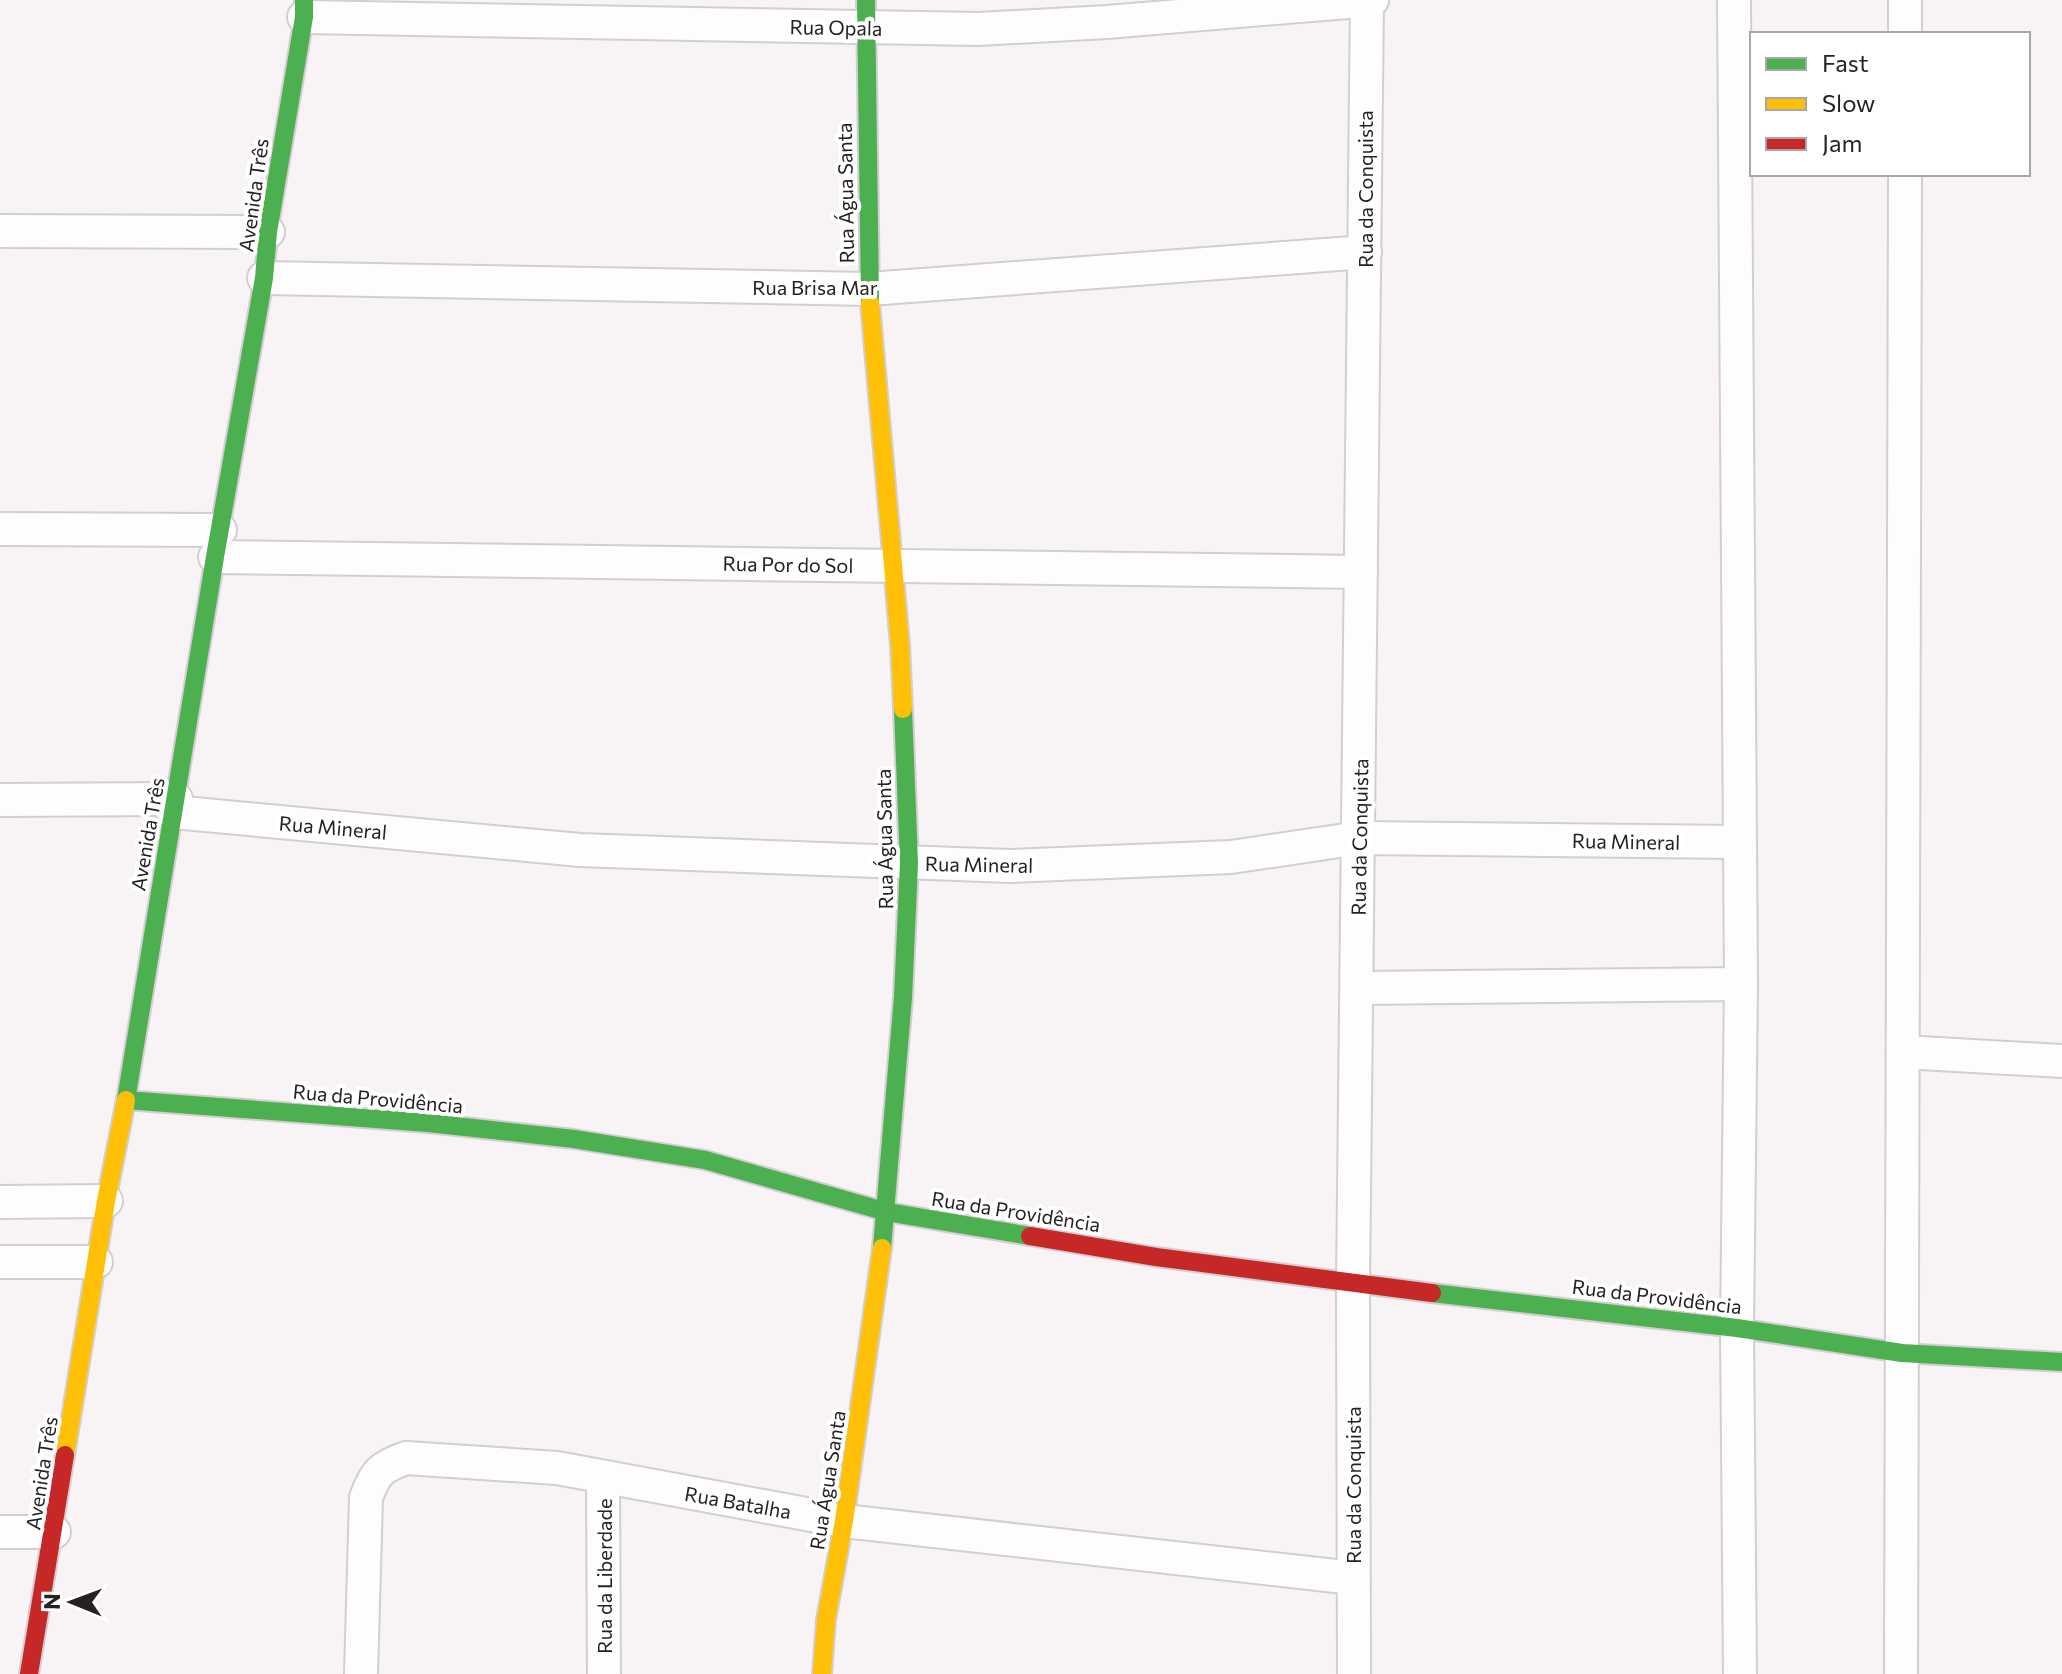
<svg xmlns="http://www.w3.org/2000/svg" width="2062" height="1674" font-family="Commissioner,sans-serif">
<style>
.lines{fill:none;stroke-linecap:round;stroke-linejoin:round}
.street-casing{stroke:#d3ced0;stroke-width:36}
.fast-casing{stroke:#d3ced0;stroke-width:22}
.slow-casing{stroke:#d3ced0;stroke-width:22}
.jam-casing{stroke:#d3ced0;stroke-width:22}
.street{stroke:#fefdfe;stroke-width:32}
.fast{stroke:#4caf50;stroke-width:18}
.slow{stroke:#ffc107;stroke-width:18}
.jam{stroke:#c62828;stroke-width:18}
.labels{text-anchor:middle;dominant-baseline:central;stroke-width:8;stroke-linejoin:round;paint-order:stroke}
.street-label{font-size:20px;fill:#252123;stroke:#fff}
</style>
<rect width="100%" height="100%" fill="#f8f3f5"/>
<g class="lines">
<!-- street casing -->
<g class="street-casing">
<g id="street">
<path d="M304 17 978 29 1107 22 1372 0"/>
<path d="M1905 34V0"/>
<path d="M0 231 268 232"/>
<path d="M264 278 869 289 1365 252"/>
<path d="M0 529 220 530"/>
<path d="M215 557 1361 572"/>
<path d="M0 800 176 799"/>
<path d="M173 812 580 850 1010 866 1231 857 1359 838 1738 842"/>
<path d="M1357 988 1741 984 1734 0"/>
<path d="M1903 1052 2062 1061"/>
<path d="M0 1202 106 1201"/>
<path d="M0 1262H96"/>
<path d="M603 1478 604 1674"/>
<path d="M0 1532H54"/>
<path d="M361 1674 366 1498C375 1472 381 1467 406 1458L557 1468 844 1521 1353 1578"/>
<path d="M1354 1674 1353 1284 1367 0"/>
<path d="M1740 1674 1737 1328 1741 984"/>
<path d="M1901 1674 1905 174"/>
</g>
</g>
<!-- fast casing -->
<g class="fast-casing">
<g id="fast">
<path d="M866 0 870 303"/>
<path d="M126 1100 428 1123 574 1139 705 1160 887 1212 1030 1236"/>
<path d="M126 1100 215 557 264 278 268 232 304 17V0"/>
<path d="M882 1248 903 997 909 863 903 709"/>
<path d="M1432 1293 1737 1328 1902 1353 2062 1362"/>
</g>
</g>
<!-- slow casing -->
<g class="slow-casing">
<g id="slow">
<path d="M870 303 900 645 903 709"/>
<path d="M65 1455 106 1201 126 1100"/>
<path d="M822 1674 826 1620 844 1521 882 1248"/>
</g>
</g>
<!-- jam casing -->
<g class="jam-casing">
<g id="jam">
<path d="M1030 1236 1156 1257 1432 1293"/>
<path d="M29 1674 65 1455"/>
</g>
</g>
<!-- street -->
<use href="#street" class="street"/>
<!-- fast -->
<use href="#fast" class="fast"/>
<!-- slow -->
<use href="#slow" class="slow"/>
<!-- jam -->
<use href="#jam" class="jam"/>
</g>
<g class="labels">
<!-- street labels -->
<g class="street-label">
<text transform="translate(836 27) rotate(1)">Rua Opala</text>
<text transform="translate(1365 189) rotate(-90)">Rua da Conquista</text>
<text transform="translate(845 193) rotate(-91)">Rua Água Santa</text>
<text transform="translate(253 195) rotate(-82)">Avenida Três</text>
<text x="815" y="287">Rua Brisa Mar</text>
<text transform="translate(788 564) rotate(1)">Rua Por do Sol</text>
<text transform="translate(333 827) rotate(5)">Rua Mineral</text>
<text transform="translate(147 834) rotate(-80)">Avenida Três</text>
<text transform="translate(1359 837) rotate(-89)">Rua da Conquista</text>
<text transform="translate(884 839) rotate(-91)">Rua Água Santa</text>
<text transform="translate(1626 841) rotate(1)">Rua Mineral</text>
<text transform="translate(979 864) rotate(1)">Rua Mineral</text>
<text transform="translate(378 1098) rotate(5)">Rua da Providência</text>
<text transform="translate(1016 1211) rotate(9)">Rua da Providência</text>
<text transform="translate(1657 1296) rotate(7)">Rua da Providência</text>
<text transform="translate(41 1473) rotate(-81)">Avenida Três</text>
<text transform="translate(827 1480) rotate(-81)">Rua Água Santa</text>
<text transform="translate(1353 1485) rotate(-90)">Rua da Conquista</text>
<text transform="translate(738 1502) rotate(10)">Rua Batalha</text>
<text transform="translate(604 1576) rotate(-90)">Rua da Liberdade</text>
</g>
</g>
<!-- legend -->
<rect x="1750" y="32" width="280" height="144" fill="#ffffff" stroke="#a8a6a7" stroke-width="2"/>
<rect x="1766" y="58" width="40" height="12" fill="#4caf50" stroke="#a8a6a7" stroke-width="2"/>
<text x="1822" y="72" font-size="24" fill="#252123">Fast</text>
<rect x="1766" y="98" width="40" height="12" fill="#ffc107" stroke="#a8a6a7" stroke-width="2"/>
<text x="1822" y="112" font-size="24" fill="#252123">Slow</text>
<rect x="1766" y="138" width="40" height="12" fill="#c62828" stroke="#a8a6a7" stroke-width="2"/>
<text x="1822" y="152" font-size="24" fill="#252123">Jam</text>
<!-- north arrow -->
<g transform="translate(72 1602) rotate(271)" stroke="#ffffff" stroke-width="6" paint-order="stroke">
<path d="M0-6L14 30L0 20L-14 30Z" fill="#252123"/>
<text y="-12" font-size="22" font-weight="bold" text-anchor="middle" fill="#252123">N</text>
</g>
</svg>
